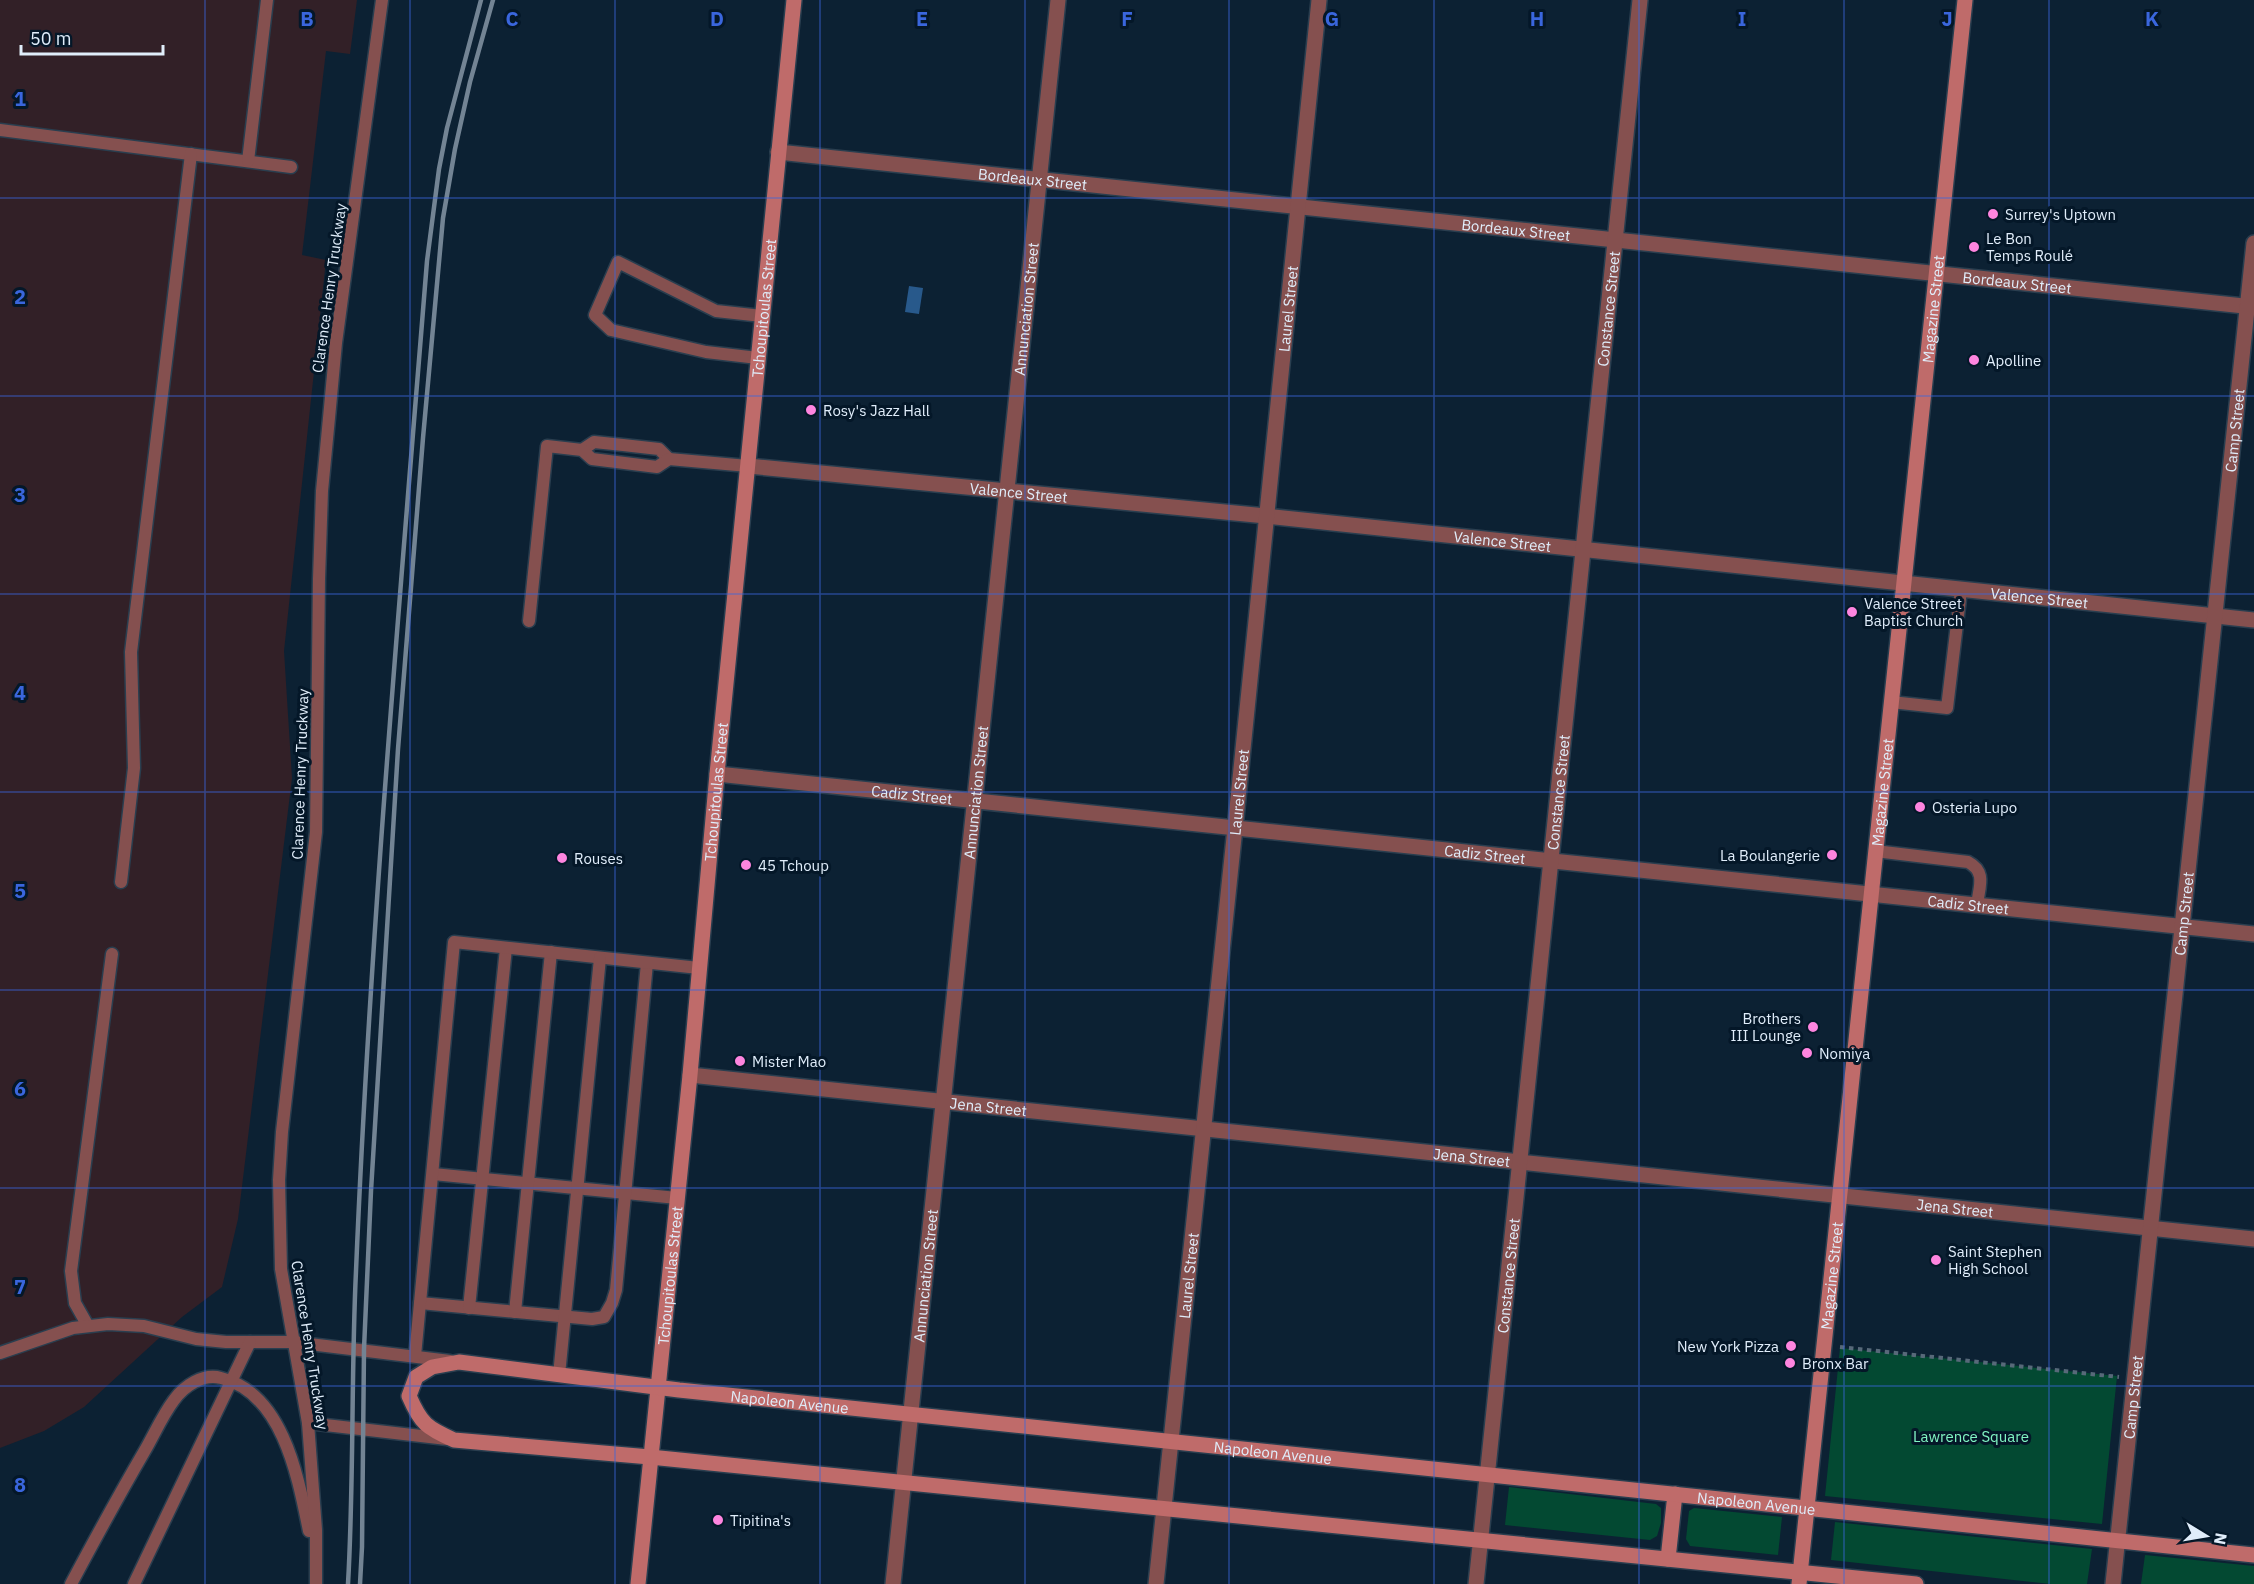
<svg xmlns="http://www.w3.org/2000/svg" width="2254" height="1584" font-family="'IBM Plex Sans',sans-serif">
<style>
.industrial{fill:#322027}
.green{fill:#034932}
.water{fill:#28598b}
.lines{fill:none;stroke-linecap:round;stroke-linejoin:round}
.lane-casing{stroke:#2a3e4f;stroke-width:15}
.street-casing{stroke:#2a3e4f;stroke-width:18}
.secondary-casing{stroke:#2a3e4f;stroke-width:18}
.path{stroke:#576979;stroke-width:4;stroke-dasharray:4.5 4.5;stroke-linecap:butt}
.lane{stroke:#85504f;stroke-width:12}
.street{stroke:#85504f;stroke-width:15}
.secondary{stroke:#bf6b6a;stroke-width:15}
.rail{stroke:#738494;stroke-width:4.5}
.grid{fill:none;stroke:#3a66dd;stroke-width:1.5;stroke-opacity:0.55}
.poi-dot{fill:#fe85df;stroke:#041728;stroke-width:2}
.labels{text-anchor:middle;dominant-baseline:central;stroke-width:6;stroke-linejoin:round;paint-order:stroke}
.street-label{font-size:15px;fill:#e0edfa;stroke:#041728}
.poi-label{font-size:15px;fill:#e0edfa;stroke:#041728;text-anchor:start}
.park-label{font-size:15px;fill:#81f5c3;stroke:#041728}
.grid-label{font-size:20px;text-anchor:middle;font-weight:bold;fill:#3a66dd;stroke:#041728;stroke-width:6;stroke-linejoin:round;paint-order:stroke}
</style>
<rect width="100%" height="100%" fill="#0c2133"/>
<!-- industrial -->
<path class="industrial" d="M0 0H357L350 54 326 51 302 255 326 260 284 651 292 778 238 1219 222 1287 182 1317 84 1407 44 1431 0 1448Z"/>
<!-- green -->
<g class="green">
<path d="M1840 1348 2117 1376 2102 1524 1825 1496Z"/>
<path d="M1509 1487 1656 1504 1661 1508V1523L1657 1536 1650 1540 1505 1525Z"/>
<path d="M1694 1508 1782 1517 1778 1555 1690 1546 1686 1539 1689 1511Z"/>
<path d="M1835 1522 2092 1549 2087 1584H2051L1831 1560Z"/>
<path d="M2145 1555 2254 1566V1584H2141Z"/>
</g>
<!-- water -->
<path class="water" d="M909 286 923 288 919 314 905 312Z"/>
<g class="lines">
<!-- lane casing -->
<g class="lane-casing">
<g id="lane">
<path d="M0 130 291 167"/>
<path d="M248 161 267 0"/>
<path d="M758 358 706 352 611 330 595 315 618 262 716 311 762 316"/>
<path d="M582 450 594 442 623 445 659 449 669 459"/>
<path d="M529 621 547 446 582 450 592 459 657 467 669 459 748 466"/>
<path d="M1891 702 1947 708 1961 590"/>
<path d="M1875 851 1968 862C1987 872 1979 887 1977 905"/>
<path d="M121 882 134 768 131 652 191 154"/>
<path d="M433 1174 677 1198"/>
<path d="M420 1303 592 1319 604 1317 612 1303 616 1290 647 963"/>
<path d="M469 1308 506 948"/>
<path d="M515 1312 551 952"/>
<path d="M88 1326 75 1303 71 1271 112 954"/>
<path d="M0 1353 73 1328 108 1324 144 1326 196 1339 226 1342H293L450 1361"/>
<path d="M415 1356 454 942 699 968"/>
<path d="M559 1375 600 958"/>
<path d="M308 1423 447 1439"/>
<path d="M71 1584C95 1539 119 1495 144 1452 154 1435 162 1416 174 1400 184 1386 203 1373 221 1378 283 1393 298 1477 309 1531"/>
<path d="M134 1584 250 1342"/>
<path d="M316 1584V1530L308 1423 281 1269 279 1180 282 1132 316 832 319 579 322 491 329 418 336 343 382 0"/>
</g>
</g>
<!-- street casing -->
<g class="street-casing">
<g id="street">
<path id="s1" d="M778 152 2254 307"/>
<path id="s2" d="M748 466 1266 516 2254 620"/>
<path id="s3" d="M717 774 2254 934"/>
<path id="s4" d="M690 1075 2254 1239"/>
<path id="s5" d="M893 1584 1058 0"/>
<path id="s6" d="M1156 1584 1235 828 1319 0"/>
<path id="s7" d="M1476 1584 1640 0"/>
<path id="s8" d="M2113 1584 2254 243"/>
</g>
</g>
<!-- secondary casing -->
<g class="secondary-casing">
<g id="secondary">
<path d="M1668 1559 1675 1494"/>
<path id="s9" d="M638 1584 690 1075 717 774 794 0"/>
<path id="s10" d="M1799 1584 1965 0"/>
<path id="s11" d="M1916 1584 650 1457 454 1440C427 1428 421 1424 409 1396L416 1377 432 1367 459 1362 679 1390 2254 1555"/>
</g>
</g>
<!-- path -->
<path class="path" d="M1840 1347 2119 1377"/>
<!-- lane -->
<use href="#lane" class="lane"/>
<!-- street -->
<use href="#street" class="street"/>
<!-- secondary -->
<use href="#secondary" class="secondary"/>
<!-- rail -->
<g class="rail">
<path d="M348 1584C354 1480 351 1375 356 1271 370 934 400 598 427 261L439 169 447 128 481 0"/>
<path d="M360 1584 362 1547 364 1349 371 1191 398 749 423 438 443 218 455 149 470 82 493 0"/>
</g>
</g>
<!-- grid -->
<path class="grid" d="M205 0V1584M410 0V1584M615 0V1584M820 0V1584M1025 0V1584M1229 0V1584M1434 0V1584M1639 0V1584M1844 0V1584M2049 0V1584M0 198H2254M0 396H2254M0 594H2254M0 792H2254M0 990H2254M0 1188H2254M0 1386H2254"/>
<!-- markers -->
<g class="poi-dot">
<circle cx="1993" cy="214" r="6"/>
<circle cx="1974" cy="247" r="6"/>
<circle cx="1974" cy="360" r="6"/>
<circle cx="811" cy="410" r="6"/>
<circle cx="1852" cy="612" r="6"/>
<circle cx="1920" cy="807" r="6"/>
<circle cx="1832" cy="855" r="6"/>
<circle cx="562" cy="858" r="6"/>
<circle cx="746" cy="865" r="6"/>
<circle cx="1813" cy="1027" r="6"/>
<circle cx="1807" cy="1053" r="6"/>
<circle cx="740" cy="1061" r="6"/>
<circle cx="1936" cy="1260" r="6"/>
<circle cx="1791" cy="1346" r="6"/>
<circle cx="1790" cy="1363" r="6"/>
<circle cx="718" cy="1520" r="6"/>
</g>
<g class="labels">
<!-- street labels -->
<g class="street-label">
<text stroke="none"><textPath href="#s1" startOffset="256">Bordeaux Street</textPath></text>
<text stroke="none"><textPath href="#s1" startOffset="742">Bordeaux Street</textPath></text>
<text stroke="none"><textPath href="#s1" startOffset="1246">Bordeaux Street</textPath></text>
<text transform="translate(329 288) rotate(-82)">Clarence Henry Truckway</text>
<text stroke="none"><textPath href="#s9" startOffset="1282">Tchoupitoulas Street</textPath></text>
<text stroke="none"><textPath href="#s5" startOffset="1282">Annunciation Street</textPath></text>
<text stroke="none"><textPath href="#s6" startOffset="1282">Laurel Street</textPath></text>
<text stroke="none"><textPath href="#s7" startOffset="1282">Constance Street</textPath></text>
<text stroke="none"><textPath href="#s10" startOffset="1282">Magazine Street</textPath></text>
<text stroke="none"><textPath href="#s8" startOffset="1160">Camp Street</textPath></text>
<text stroke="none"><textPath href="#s2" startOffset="272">Valence Street</textPath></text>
<text stroke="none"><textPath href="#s2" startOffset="758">Valence Street</textPath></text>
<text stroke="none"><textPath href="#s2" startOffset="1298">Valence Street</textPath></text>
<text transform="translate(300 774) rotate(-88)">Clarence Henry Truckway</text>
<text stroke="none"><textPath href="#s9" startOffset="796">Tchoupitoulas Street</textPath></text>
<text stroke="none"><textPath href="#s5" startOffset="796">Annunciation Street</textPath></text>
<text stroke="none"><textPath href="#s6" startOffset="796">Laurel Street</textPath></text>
<text stroke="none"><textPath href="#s7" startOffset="796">Constance Street</textPath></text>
<text stroke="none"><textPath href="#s10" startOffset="796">Magazine Street</textPath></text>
<text stroke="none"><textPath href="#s3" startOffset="196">Cadiz Street</textPath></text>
<text stroke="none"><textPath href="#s3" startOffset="772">Cadiz Street</textPath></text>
<text stroke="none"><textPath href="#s3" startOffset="1258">Cadiz Street</textPath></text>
<text stroke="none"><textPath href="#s8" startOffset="674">Camp Street</textPath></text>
<text stroke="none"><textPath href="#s4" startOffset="300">Jena Street</textPath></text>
<text stroke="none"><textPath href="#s4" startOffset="786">Jena Street</textPath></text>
<text stroke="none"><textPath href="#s4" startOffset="1272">Jena Street</textPath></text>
<text stroke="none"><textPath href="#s5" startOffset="310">Annunciation Street</textPath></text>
<text stroke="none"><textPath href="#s6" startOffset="310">Laurel Street</textPath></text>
<text stroke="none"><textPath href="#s7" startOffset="310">Constance Street</textPath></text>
<text stroke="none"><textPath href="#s10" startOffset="310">Magazine Street</textPath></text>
<text stroke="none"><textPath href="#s9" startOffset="310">Tchoupitoulas Street</textPath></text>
<text transform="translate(310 1345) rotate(81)">Clarence Henry Truckway</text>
<text stroke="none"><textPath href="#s8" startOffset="188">Camp Street</textPath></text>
<text stroke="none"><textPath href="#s11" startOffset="1934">Napoleon Avenue</textPath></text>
<text stroke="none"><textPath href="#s11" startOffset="2420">Napoleon Avenue</textPath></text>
<text stroke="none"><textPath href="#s11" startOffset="2906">Napoleon Avenue</textPath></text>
</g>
<!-- poi labels -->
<g class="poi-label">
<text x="2005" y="214">Surrey's Uptown</text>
<text x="1986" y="238">Le Bon<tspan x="1986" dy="17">Temps Roulé</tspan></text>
<text x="1986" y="360">Apolline</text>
<text x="823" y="410">Rosy's Jazz Hall</text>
<text x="1864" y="603">Valence Street<tspan x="1864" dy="17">Baptist Church</tspan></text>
<text x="1932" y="807">Osteria Lupo</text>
<text x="1820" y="855" text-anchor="end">La Boulangerie</text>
<text x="574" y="858">Rouses</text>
<text x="758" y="865">45 Tchoup</text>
<text x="1801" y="1018" text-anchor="end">Brothers<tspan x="1801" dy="17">III Lounge</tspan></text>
<text x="1819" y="1053">Nomiya</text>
<text x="752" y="1061">Mister Mao</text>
<text x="1948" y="1251">Saint Stephen<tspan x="1948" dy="17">High School</tspan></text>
<text x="1779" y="1346" text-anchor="end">New York Pizza</text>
<text x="1802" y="1363">Bronx Bar</text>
<text x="730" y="1520">Tipitina's</text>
</g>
<!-- park labels -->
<g class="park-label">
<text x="1971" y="1436">Lawrence Square</text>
</g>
</g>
<g class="grid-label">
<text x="307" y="26">B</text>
<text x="512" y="26">C</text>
<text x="717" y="26">D</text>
<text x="922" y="26">E</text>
<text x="1127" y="26">F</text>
<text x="1332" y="26">G</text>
<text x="1537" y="26">H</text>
<text x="1742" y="26">I</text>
<text x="1947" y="26">J</text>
<text x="2152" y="26">K</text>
<text x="20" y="106">1</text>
<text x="20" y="304">2</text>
<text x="20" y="502">3</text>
<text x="20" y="700">4</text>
<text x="20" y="898">5</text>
<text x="20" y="1096">6</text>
<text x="20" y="1294">7</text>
<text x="20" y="1492">8</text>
</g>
<!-- north arrow -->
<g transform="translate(2206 1536) rotate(101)" stroke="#041728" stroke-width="4.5" paint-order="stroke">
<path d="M0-4.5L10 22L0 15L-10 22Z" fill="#e0edfa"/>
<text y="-9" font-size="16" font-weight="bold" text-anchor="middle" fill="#e0edfa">N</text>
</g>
<!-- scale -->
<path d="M21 45v9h142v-9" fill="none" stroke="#e0edfa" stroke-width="3"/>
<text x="30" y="45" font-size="18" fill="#e0edfa" stroke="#041728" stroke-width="4.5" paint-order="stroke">50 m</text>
</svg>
